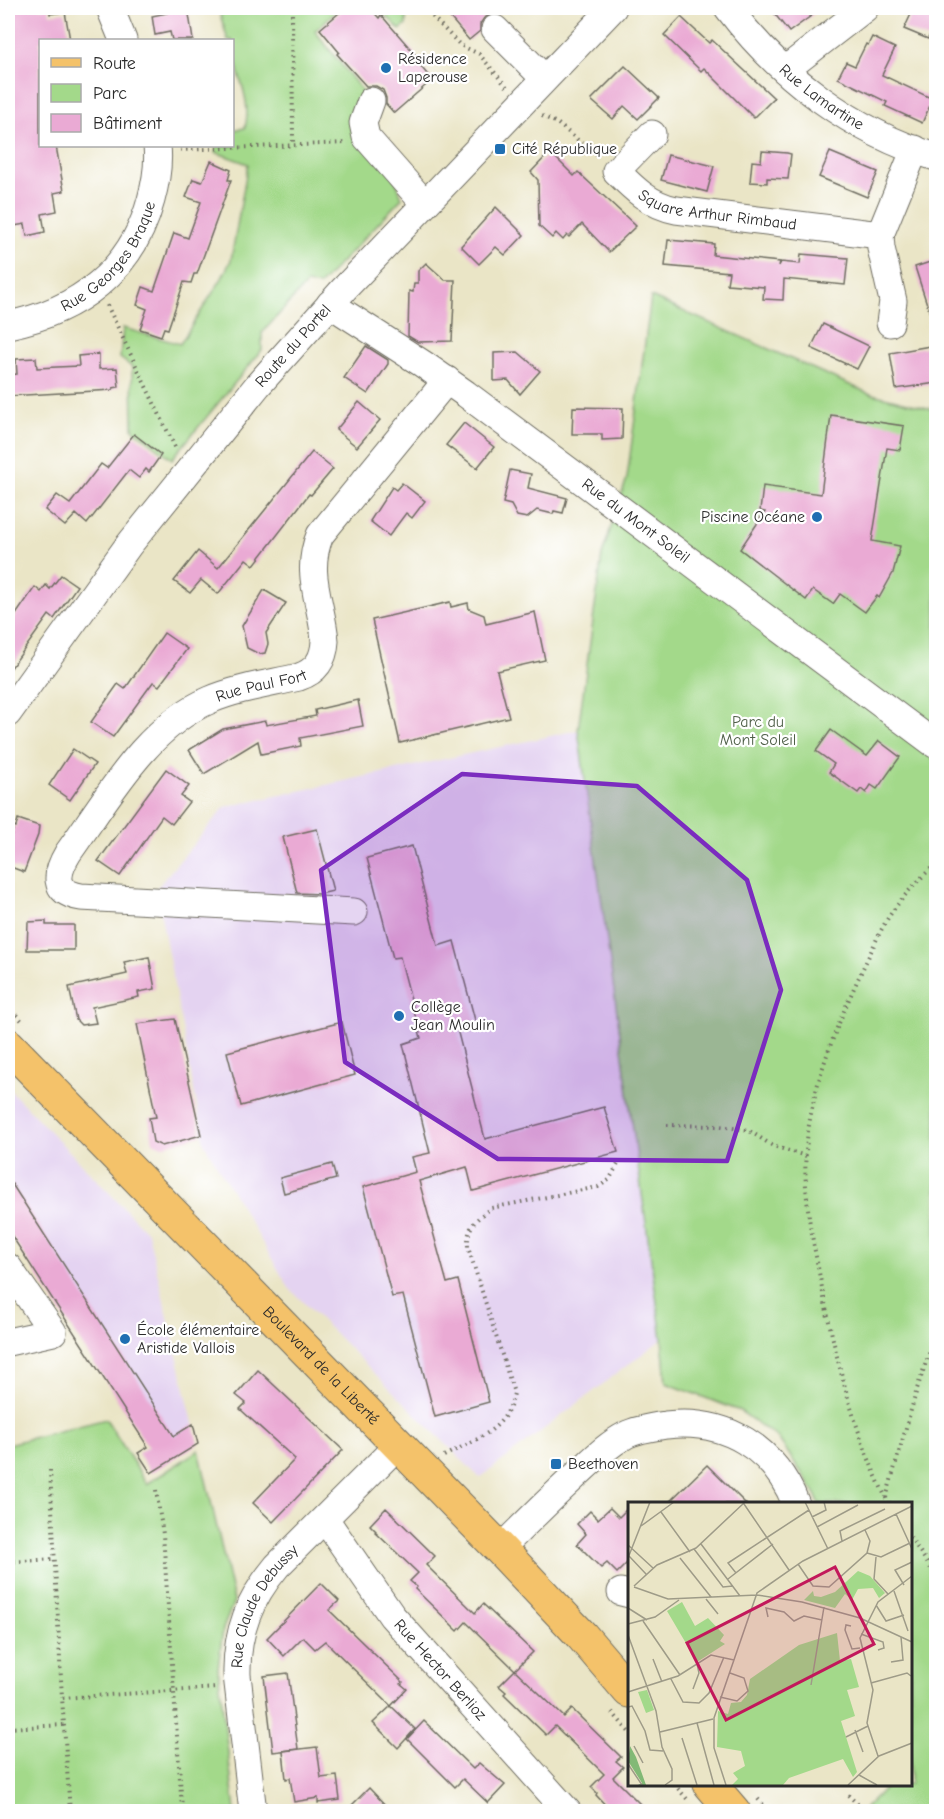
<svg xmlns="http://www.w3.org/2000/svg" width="944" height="1819" font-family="'Comic Neue',sans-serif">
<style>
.built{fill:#e4d3f1}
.green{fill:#a3d98a;stroke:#67825a;stroke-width:1.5}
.building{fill:#eaaad4}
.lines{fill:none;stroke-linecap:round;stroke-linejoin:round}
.minor-casing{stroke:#6e6c61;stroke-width:29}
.major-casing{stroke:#6e6c61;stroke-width:35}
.path{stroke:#6e6c61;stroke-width:4;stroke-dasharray:1.5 4.5;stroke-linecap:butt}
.minor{stroke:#fff;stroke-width:27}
.major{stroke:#f4c26a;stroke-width:33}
.marked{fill:#7b2cbf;fill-opacity:0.2;stroke:#7b2cbf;stroke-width:4.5;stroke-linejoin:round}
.poi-dot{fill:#1f6fb2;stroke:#fff;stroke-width:2}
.labels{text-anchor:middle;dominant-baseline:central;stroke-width:4.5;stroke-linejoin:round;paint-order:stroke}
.poi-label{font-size:16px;fill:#2b2b2b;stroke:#fff;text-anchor:start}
.street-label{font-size:16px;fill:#2b2b2b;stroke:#fff}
.park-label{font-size:16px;fill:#4f5f48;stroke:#fff}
.inset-road{fill:none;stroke:#9e9b88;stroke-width:1.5}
.view{fill:#c2185b;fill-opacity:0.15;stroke:#c2185b;stroke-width:3}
.inset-edge{fill:none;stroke:#2b2b2b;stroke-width:3}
</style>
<rect width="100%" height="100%" fill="#fff"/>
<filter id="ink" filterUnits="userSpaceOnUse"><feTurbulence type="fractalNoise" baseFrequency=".0167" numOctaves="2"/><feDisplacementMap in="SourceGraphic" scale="12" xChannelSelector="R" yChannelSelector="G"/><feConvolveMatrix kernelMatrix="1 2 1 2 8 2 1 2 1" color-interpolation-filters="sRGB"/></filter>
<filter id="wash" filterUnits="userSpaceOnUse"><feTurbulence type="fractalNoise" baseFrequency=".008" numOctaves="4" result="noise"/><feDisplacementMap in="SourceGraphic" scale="24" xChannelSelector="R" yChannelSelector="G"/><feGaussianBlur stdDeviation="1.35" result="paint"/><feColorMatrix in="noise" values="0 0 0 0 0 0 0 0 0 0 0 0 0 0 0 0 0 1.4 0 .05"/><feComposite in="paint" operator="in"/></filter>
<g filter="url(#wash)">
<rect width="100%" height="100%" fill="#eae5c6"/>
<!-- built -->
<g class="built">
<path d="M578 730 662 1339 480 1478 289 1288 204 1143 156 889 225 807Z"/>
<path d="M8 1088 148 1233 198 1444 151 1473 138 1453 148 1446 8 1230Z"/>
</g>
<!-- green -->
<g class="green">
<path d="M218 8H339L315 31 364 93 402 198 319 286 307 283 262 333V350L172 459 133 429 132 367 120 358 123 328 180 344 221 280 231 260 248 164 215 152 217 146H232L233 130 245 128C253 97 233 71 232 40H228Z"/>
<path d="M379 8H406V25L400 30Z"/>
<path d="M651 297 868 393 936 410V1811H862L888 1785 910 1784V1504H819L814 1491 778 1438 740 1411 666 1383 662 1339 578 730 602 555 627 478Z"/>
<path d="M106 1419 147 1484 199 1450 234 1601 223 1629 218 1669 235 1811H8V1444Z"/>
</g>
<g id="blocks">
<!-- building -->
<g class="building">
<path d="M8 8H49L50 14 65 12 70 40H40V146H56L64 191 54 193 57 211 42 214 45 232 27 236 25 224 8 227Z"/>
<path d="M166 8H188L193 40H172L170 32 155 35 152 16 167 13Z"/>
<path d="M345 8H370L379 18 381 15 415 54 412 56 432 80 394 113 386 104V98L383 90 376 86H366L337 54 339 52 320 29Z"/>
<path d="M442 8H507L499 14H492L484 18 480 24V31L469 40Z"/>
<path d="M770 8H822L789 32Z"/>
<path d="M914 8H936V20L928 39 904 29Z"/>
<path d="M681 17 709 43 712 40 774 98 754 118 704 68 701 71 664 35Z"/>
<path d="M872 37 895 48 882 75 933 99 922 123 885 106 887 102 838 78 846 62 855 66 866 44 868 45Z"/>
<path d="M625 66 659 98 638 119 624 106 613 119 591 100Z"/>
<path d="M762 151 787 153 791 154 788 179 767 178V183L750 182 752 161 761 162Z"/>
<path d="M550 152 574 176 578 172 636 226 609 252 582 224 569 237 567 235 563 240 556 233 552 238 539 226 538 180 531 172Z"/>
<path d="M830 152 878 172 867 197 819 177Z"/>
<path d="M668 155 714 166 707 192 661 180Z"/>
<path d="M211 161 231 170 228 180H231L197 274H194L191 283 184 282 168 329 164 328 161 336 140 329 147 309 137 305 143 287 154 291 174 233 188 238 201 202 186 197 193 179 202 182Z"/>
<path d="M496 207 524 235 505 255 496 247 479 264 461 246Z"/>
<path d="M668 240 714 244 713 255 780 262 779 266 781 262 800 264 801 254 848 258 845 285 784 279 783 300 763 299 764 287 727 284 729 272 665 266Z"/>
<path d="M936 260V322L933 323 915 267Z"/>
<path d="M426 263 445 280H455L452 341 418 342 408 336 409 291 413 292 414 283H418V271Z"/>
<path d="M823 324 869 346 857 369 811 348Z"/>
<path d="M936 345V383L896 389 890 353Z"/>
<path d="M366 346 388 360V364L368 394 344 378Z"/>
<path d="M518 352 540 371 520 394 508 380 494 381V353Z"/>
<path d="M99 354V369L117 368 119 387 113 388V390L8 396V375L17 374 16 359 36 358 37 368 57 367 79 366 78 356Z"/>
<path d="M359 402 380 420 357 447 336 430Z"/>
<path d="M573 407 623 408 622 439 602 440V434H572Z"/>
<path d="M831 415 904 426 900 450 887 448 872 541 900 546 893 573 879 598 877 596 865 612 840 594 833 604 813 590 806 600 740 549 765 512 760 511 763 486 821 494Z"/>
<path d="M464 423 494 447 477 468 446 445Z"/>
<path d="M134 434 161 455 149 472 146 469 139 478 129 470 87 524 76 514 65 526 45 510 57 495 70 504 101 464 107 468Z"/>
<path d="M312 452 333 469 311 495 309 494 254 565 246 559 218 594 201 580 190 593 174 581 198 551 218 568Z"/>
<path d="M510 470 531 474 528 488 567 498 563 513 554 511 553 514 537 510 527 518 517 516 511 505 503 503Z"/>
<path d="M402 483 425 501 412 518 406 513 389 536 370 521 392 487 396 490Z"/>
<path d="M61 575 77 586 54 619 49 615 8 672V626L35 587 41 592 46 585 50 589Z"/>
<path d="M264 590 286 603 266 633 268 644 265 653 259 654 247 648 242 626Z"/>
<path d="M450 602 451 607 468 603 469 609 484 615 486 624 535 612 545 660 497 671 509 717 400 743 372 620Z"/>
<path d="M164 633 187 649 159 686 153 682 113 737 91 722 118 684 125 689Z"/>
<path d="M358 700 363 726 300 738 301 746 261 754 258 741 204 774 189 750 223 729 265 721 266 725 316 716 315 710Z"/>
<path d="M831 730 867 756 879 741 900 757 877 789 871 785 866 793 861 789 858 793 829 772 834 764 816 751Z"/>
<path d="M73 749 95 764 70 800 49 785Z"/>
<path d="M166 769 189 786 181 796 189 802 172 824 162 816 120 876 98 861Z"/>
<path d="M18 819 39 826 38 835 24 872 8 866V846L14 826 16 827Z"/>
<path d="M317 829 333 891 320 894 297 893 283 837Z"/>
<path d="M412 846 438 946 454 941 476 1024 457 1029 485 1139 604 1107 618 1152 473 1191 467 1167 419 1181 447 1283 458 1280 489 1402 435 1417 403 1295 392 1297 363 1187 416 1172 412 1157 430 1153 403 1044 421 1038 400 957 393 958 367 858Z"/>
<path d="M46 921V925H74V950H27L28 922Z"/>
<path d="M149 957 155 989 138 992 139 997 92 1007 96 1023 81 1025 76 1020 69 987 127 974 124 962Z"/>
<path d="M175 1019 201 1135 162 1146 153 1142 149 1118 156 1117 137 1024Z"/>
<path d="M342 1022 355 1075 241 1106 227 1052Z"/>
<path d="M332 1164 336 1179 284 1193 280 1178Z"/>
<path d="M8 1178 174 1436 193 1424 198 1444 151 1473 138 1453 148 1447 8 1230Z"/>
<path d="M258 1370 343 1450 273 1522 253 1503 295 1459 240 1409 246 1403 236 1395Z"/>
<path d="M707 1465 746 1504H667Z"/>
<path d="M629 1507V1561L617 1573 607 1563 601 1568 577 1544 586 1534 577 1524 590 1511 598 1519 610 1508 619 1517Z"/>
<path d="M386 1508 435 1556 426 1565 475 1613 483 1604 533 1652 515 1670 466 1622 458 1631 415 1589 417 1587 410 1581 418 1573 375 1532 376 1531 370 1525Z"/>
<path d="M321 1583 339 1601 329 1610 403 1682 401 1684 407 1689 391 1706 415 1729 398 1748 373 1723 391 1706 325 1641 315 1649 303 1637 284 1656 267 1638Z"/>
<path d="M515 1670 564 1717 572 1709 621 1757 616 1761 623 1767 613 1777 648 1812H612L596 1795 597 1793 591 1787 604 1774 555 1726 546 1735 504 1694 506 1692 499 1686Z"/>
<path d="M288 1673 298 1749 273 1752 264 1676Z"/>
<path d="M424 1721 473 1769 479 1763 505 1785 488 1803 463 1779 455 1787 407 1739Z"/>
<path d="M317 1747 321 1778 337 1776 340 1800 318 1803V1798L294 1802 290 1778 286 1779 283 1751Z"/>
<path d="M369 1788 392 1812H345Z"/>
</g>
</g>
</g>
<g filter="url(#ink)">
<use href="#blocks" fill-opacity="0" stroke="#6e6c61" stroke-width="1.5"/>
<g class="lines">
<!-- minor casing -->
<g class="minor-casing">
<g id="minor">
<path d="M110 8 123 40"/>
<path id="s1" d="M728 8C780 77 853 132 936 157"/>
<path d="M495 29 544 78"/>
<path d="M785 70 865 8"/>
<path d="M371 101 363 123 366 137 425 204"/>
<path id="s2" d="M652 134 616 171C634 189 650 205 676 210L880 235 915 149"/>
<path d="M880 235 881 248 893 301 890 323"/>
<path id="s3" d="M330 304 423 364 466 394 936 745"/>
<path id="s4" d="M8 325C78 311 132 271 151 200 156 182 159 164 157 146"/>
<path id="s5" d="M8 713 128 546 258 385 344 289 613 8"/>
<path id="s6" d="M354 912 81 897C52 892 56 873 68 853 107 799 146 727 210 700 238 688 269 684 299 677 317 671 324 659 325 641 322 602 304 574 320 535L447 380"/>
<path d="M8 1267 53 1332 8 1342"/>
<path id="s7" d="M325 1519 392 1616 568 1812"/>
<path d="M500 1549C524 1525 548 1501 573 1478 590 1463 605 1446 626 1435 638 1429 653 1427 666 1425 726 1418 774 1448 796 1504"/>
<path d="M621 1592 629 1594"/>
<path id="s8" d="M253 1812 237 1675C236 1632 250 1598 277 1566L399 1444"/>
</g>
</g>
<!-- major casing -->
<g class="major-casing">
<g id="major">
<path id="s9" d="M8 1045 500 1549 582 1636 629 1691"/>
<path d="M710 1784 734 1812"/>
</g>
</g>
<!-- path -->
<g class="path">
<path d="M292 8 293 144"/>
<path d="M424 8 460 45 479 54 507 87"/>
<path d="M542 116 557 123 599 157"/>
<path d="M180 150 346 143"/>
<path d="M107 305 176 449"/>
<path d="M8 1006 23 1022"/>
<path d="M667 1125 719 1126 748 1130 773 1146 806 1156"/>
<path d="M444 1456C474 1440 507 1431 514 1393L468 1247C467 1226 475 1220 491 1208L598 1187 609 1180 618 1164"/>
<path d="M50 1470 62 1698"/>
<path d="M156 1490 163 1534 182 1808"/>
<path d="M886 1498 917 1389 936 1333"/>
<path d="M889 1504C845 1417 828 1320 810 1225 807 1201 804 1176 806 1152 810 1087 838 1022 865 964 873 948 880 930 890 915 903 896 919 879 936 864"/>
<path d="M910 1537 936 1576"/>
<path d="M8 1562 55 1559"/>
<path d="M612 1712 629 1732"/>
<path d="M64 1725 70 1812"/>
<path d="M8 1728 64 1725 62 1698 217 1688"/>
<path d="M674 1784 688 1800"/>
<path d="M848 1795 866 1812"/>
<path d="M758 1799 770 1812"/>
</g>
<!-- minor -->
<use href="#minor" class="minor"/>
<!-- major -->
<use href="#major" class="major"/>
</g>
</g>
<!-- marked area -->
<path class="marked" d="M462 774 637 786 747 880 781 990 727 1161 498 1159 345 1062 321 870Z"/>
<!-- markers -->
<g class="poi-dot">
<circle cx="386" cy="68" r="6"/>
<rect x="494" y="143" width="12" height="12" rx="3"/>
<circle cx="817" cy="517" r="6"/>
<circle cx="399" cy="1016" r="6"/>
<circle cx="125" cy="1339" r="6"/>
<rect x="550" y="1458" width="12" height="12" rx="3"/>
</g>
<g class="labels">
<!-- poi labels -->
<g class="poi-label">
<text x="398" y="59">Résidence<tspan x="398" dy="18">Laperouse</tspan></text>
<text x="512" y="149">Cité République</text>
<text x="805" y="517" text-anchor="end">Piscine Océane</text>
<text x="411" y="1007">Collège<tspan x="411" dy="18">Jean Moulin</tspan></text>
<text x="137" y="1330">École élémentaire<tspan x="137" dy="18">Aristide Vallois</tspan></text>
<text x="568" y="1464">Beethoven</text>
</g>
<!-- street labels -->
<g class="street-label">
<text stroke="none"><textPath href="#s1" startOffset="130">Rue Lamartine</textPath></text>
<text stroke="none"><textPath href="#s2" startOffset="165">Square Arthur Rimbaud</textPath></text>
<text stroke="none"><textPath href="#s4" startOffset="128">Rue Georges Braque</textPath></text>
<text stroke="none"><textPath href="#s5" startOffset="465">Route du Portel</textPath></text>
<text stroke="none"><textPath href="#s3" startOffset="375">Rue du Mont Soleil</textPath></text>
<text stroke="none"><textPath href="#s6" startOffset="597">Rue Paul Fort</textPath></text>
<text stroke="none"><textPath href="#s9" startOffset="448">Boulevard de la Liberté</textPath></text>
<text stroke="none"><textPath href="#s8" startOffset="214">Rue Claude Debussy</textPath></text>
<text stroke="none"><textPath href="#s7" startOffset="190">Rue Hector Berlioz</textPath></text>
</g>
<!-- park labels -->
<g class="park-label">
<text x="758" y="722">Parc du<tspan x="758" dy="18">Mont Soleil</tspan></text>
</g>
</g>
<!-- overview -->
<g transform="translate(628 1502)">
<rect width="284" height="284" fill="#eae5c6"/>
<path d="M230 69 242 74 257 91 251 96 245 86 230 87 224 98 217 92 207 106 176 98 185 89 186 94 193 95 207 90ZM54 100 67 124 80 116 96 133 92 139 97 142 69 160 39 109ZM209 131 212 159 223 157 231 185 219 188 227 214 213 219 229 270 225 275 215 257 161 276 155 283H104L110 277 105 271 117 264 113 249 89 245 90 209 100 212 103 201 113 200 119 193 122 177 171 143ZM19 188 26 208 18 211 10 190Z" fill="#a3d98a"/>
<path d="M2 244 8 255 18 283H10L14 281 0 259Z" fill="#82b976"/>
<path class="inset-road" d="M177 0 200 47M116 2 161 68M33 10 62 50M268 12 284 47M184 15 198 8 196 0M13 24 46 0M189 25 230 3M214 39 212 29 257 7M73 42 112 94M0 43 25 66M66 47 95 85 105 84M239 51 253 55 282 41M1 54 18 72M248 55 246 77 260 92M0 56 22 0M52 56 83 95M170 62 185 84 201 85 239 51 242 39 237 28M108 71 100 61 181 8M100 77 145 42M276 83 267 68 284 60M6 84 29 63 68 46 117 0M6 85 40 97 129 93 174 100 232 116 284 140M266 89 280 129M78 97 90 112M248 103 258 119 276 113M0 106 19 118M140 115 138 106 156 110 166 119 176 114 194 118M15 119 52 173M0 122 27 115 51 98M223 124 218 123 217 128 224 147 232 146M233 132 255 140 256 146 250 148M0 133 28 209 34 245 44 267V278L37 283M25 157 34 180M263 160 275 158 273 135M43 177 55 200 71 201 81 191 96 155M243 181 279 171 283 174M183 183 196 105M65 187 71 171 69 162M0 190 50 174 83 153 106 158M92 195 109 199 120 189 116 176 102 171M0 205 4 204 17 229 22 248 35 249M69 221 86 283M227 228 235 250M32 230 85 217M218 235 240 224M54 236 69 283M6 244 15 261M250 254 239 221 245 188 232 136 250 100 284 74M0 262 14 283M231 273 249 283M98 283 86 246V216L129 91 175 59 284 4M220 283 251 254 284 241"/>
<path class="view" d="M207 65 246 142 98 218 59 141Z"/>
<rect width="284" height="284" class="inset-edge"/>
</g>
<!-- margin -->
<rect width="944" height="1819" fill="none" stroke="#fff" stroke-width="30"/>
<!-- legend -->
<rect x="39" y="39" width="195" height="108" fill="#ffffff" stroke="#aaaaaa" stroke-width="1.5"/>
<rect x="51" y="58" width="30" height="9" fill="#f4c26a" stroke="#aaaaaa" stroke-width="1.5"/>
<text x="93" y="69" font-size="18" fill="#2b2b2b">Route</text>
<rect x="51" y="84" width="30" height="18" fill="#a3d98a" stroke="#aaaaaa" stroke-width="1.5"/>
<text x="93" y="99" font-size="18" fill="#2b2b2b">Parc</text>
<rect x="51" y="114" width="30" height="18" fill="#eaaad4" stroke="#aaaaaa" stroke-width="1.5"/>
<text x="93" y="129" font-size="18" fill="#2b2b2b">Bâtiment</text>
</svg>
